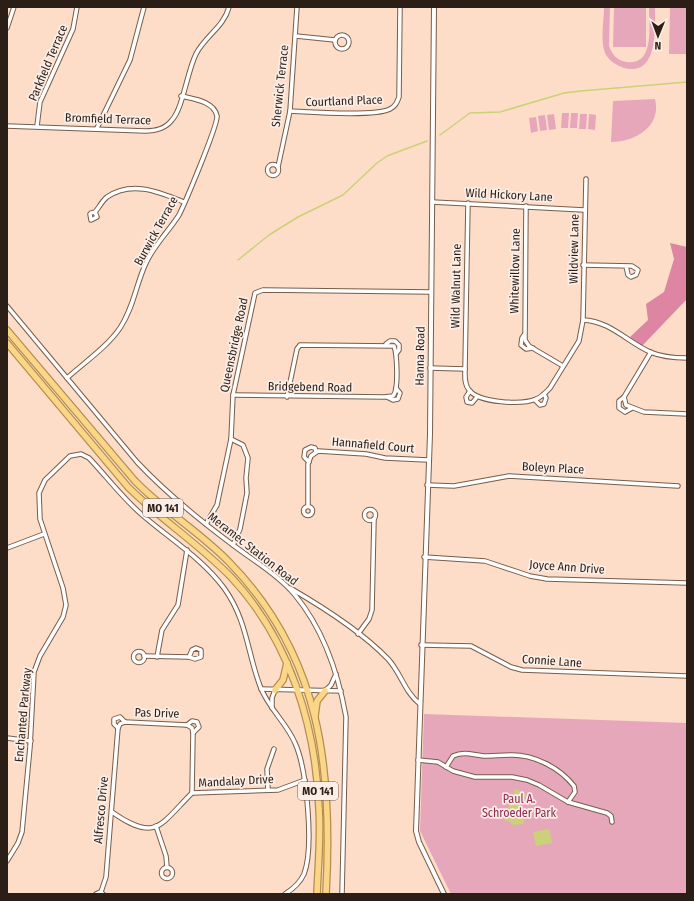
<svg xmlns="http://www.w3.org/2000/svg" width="694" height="901" font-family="'Fira Sans Condensed',sans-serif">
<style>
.green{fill:#e6a7ba}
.forest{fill:#dd85a2}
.water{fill:#cbd178}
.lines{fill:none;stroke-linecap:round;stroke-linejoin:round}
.stream{stroke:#cbd178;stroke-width:1.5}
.minor-casing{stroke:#785d4a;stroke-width:5.5}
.tertiary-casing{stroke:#785d4a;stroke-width:6}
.trunk-casing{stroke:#b28f4e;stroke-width:8}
.minor{stroke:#fff;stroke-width:3.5}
.tertiary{stroke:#fff;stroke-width:4}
.trunk{stroke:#fcd688;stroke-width:5.5}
.labels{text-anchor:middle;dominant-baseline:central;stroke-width:3.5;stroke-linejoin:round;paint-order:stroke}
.shield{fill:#fbeee6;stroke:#695c55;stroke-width:1}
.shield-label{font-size:11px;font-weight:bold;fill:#2a1e17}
.street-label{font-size:12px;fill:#2a1e17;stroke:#fbeee6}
.park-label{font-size:12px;fill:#932b56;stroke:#fbeee6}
</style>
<rect width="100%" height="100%" fill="#fdddc8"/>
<!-- green -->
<g class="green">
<path d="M604 7H610L609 46C612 54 617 61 627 62 655 66 649 24 649 7H655C655 27 659 77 624 68 616 65 609 61 605 53 600 40 604 21 604 7Z"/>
<path d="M614 7H646V47H613Z"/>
<path d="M670 7H687V54H669Z"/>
<path d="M655 99C662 127 634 142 611 142L613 101Z"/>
<path d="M562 113H569L568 128H561Z"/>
<path d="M571 113H578L577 128H570Z"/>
<path d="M554 114 556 129 549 130 547 115Z"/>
<path d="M580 114H587L586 129H579Z"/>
<path d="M589 114 596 115 595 130 588 129Z"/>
<path d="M545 115 547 130 540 131 538 116Z"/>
<path d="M536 117 538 131 531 133 529 118Z"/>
<path d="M424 714 687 723V894H451L420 831Z"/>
</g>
<!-- forest -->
<path class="forest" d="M670 243 687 247V299L642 346 630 337 648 320 646 304 664 292 674 259Z"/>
<!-- water -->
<g class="water">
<path d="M515 789 519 790 521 794H526V797H522L523 802 521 804 512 799Z"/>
<path d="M513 800 521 806 520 810 525 817 523 824 513 825 509 821 502 819 504 814 508 815 509 802Z"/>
<path d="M549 829 552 843 536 846 533 832Z"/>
</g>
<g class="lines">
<!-- stream -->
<g class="stream">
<path d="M440 135 470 113 500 112 564 93 581 91 687 82"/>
<path d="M238 260 269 235 298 217 343 195 377 163 387 156 427 141"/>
</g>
<!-- minor casing -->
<g class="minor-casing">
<g id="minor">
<path d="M7 28 14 7"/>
<circle cx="342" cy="42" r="7"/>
<path d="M296 36 335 40"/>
<path d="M290 111C310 112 375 117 390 109 396 106 397 102 399 97L400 7"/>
<path d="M7 126 145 131C156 131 165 129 172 120 183 108 187 72 196 54 205 36 224 27 229 7"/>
<path d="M37 126 40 102 73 29 77 7"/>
<path d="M97 128 130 60 144 7"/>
<circle cx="273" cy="170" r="5.5"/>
<path d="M278 167 290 111 297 7"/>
<path d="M432 202 584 210"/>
<path d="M526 206 525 340 529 346 563 366"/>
<path d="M95 212 97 217 91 220 90 214C91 212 93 213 95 212 98 209 102 201 107 197 132 180 159 192 184 202"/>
<path d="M583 265 632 266 638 270 636 275 631 277 628 275 626 266"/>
<path d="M7 306 137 462C167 494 198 519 233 545 254 561 278 575 295 595 324 630 338 672 346 717L342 894"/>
<path d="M583 320 586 179"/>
<path d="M524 335 522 338 521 345 526 349 533 348"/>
<path d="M386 344 390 341H395L399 345V350L396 354"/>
<path d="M651 352 624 397 626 405 644 412 687 414"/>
<path d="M430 368 465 369C465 376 464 384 469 390 479 403 522 405 536 399 542 397 546 392 550 388L579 341 583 320C610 321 626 341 650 352 662 357 674 358 687 358"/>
<path d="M465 369 468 203"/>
<path d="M67 378C85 362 107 347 120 328 134 307 136 284 146 263 154 245 169 231 179 215 185 203 218 125 217 116 214 101 193 99 181 96"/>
<path d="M470 391 466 397 467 402 472 403 477 397"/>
<path d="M233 395 384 397 393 396C399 390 397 354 394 346L300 345 297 349 287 397"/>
<path d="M387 397 393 400 398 399 400 393 396 388"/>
<path d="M624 397 619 401V408L625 412 632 408"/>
<path d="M535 400 540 405 544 404 546 398 544 394"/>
<path d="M231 439 243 445 248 458 246 478 247 493 240 529 233 545"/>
<path d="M309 462 304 457 305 450 311 447 315 448 316 452"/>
<path d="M427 485 454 486 509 476 678 486"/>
<path d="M308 506V464L311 456 318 451 366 454 385 458 428 460"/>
<circle cx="308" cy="511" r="4.5"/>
<circle cx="370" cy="515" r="5.5"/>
<path d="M206 524 217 505 231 439 233 395 255 293 263 290 431 292"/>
<path d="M7 548 44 534"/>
<path d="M424 557 485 561 530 576 547 579 687 583"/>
<path d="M290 588C321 606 364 634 388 659 401 673 405 693 420 704"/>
<path d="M358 634 369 619 372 610 374 519"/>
<path d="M421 645 471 646 511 667 522 670 687 676"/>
<path d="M196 648 201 650V657L195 659 189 657 192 650Z"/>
<circle cx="139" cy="657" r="5.5"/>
<path d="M144 656 189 657"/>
<path d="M157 657 162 630 178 605 187 550"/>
<path d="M261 689 341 691"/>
<path d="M325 691 331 685 336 674"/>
<path d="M272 708V698L275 690"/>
<path d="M187 725 192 721 197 722 199 727 193 733"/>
<path d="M118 728 114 724V719L120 717 125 722"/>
<path d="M7 738 31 741"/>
<path d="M418 760 438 762 453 771 475 777H512L527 780 539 785 568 802 607 813 611 816 612 822"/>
<path d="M446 767 453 756C464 751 473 755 484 756 493 756 502 755 512 755 535 755 560 768 574 786L575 792 568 802"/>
<path d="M268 790 267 769 274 749"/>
<path d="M112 812C156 843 160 825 192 793L278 790 305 780"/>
<path d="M156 826 166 856 167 867"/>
<path d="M7 861 18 843 22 832 30 747 34 672 40 656 63 617 66 605 63 588 40 519 39 493 45 480 70 456 81 454 89 458C106 476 121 496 140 513 168 538 201 557 224 588 247 620 247 651 260 686 268 708 286 722 295 743 307 769 314 848 304 874 300 883 293 889 285 894"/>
<circle cx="167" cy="873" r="5.5"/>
<path d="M101 892 106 877 118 728 120 724 125 722 187 725 192 728 193 733 192 793"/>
<path d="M96 894 100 892 103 894"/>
</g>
</g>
<!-- tertiary casing -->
<g class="tertiary-casing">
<path id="tertiary" d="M434 7 430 434 416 831 419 842 444 894"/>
</g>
<!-- trunk casing -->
<g class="trunk-casing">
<g id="trunk">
<path d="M7 330 135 481C164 511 200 532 229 562 321 656 333 769 326 894"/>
<path d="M7 343 128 487C160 519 199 544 231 577 289 639 316 725 319 809 321 838 318 866 317 894"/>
<path d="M275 690 283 680 287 663"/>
<path d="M315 716 317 701 325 691"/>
</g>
</g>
<!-- minor -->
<use href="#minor" class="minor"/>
<!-- tertiary -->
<use href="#tertiary" class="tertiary"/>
<!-- trunk -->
<use href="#trunk" class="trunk"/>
</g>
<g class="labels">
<!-- shield labels -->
<g class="shield">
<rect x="143" y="499" width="40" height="18" rx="3"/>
<rect x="298" y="782" width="40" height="18" rx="3"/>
</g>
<g class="shield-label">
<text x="163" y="508">MO 141</text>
<text x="318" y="791">MO 141</text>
</g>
<!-- street labels -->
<g class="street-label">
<text transform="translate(48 63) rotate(-67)">Parkfield Terrace</text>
<text transform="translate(280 86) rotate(-84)">Sherwick Terrace</text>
<text transform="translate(344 101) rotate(-2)">Courtland Place</text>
<text transform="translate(108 119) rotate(2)">Bromfield Terrace</text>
<text transform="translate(509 195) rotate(3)">Wild Hickory Lane</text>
<text transform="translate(156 231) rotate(-61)">Burwick Terrace</text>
<text transform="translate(574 249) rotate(-89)">Wildview Lane</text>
<text transform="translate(515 271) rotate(-89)">Whitewillow Lane</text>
<text transform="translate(456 286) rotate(-89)">Wild Walnut Lane</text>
<text transform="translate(234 345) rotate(-78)">Queensbridge Road</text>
<text transform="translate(420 356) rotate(-89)">Hanna Road</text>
<text transform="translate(310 387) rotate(1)">Bridgebend Road</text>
<text transform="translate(373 445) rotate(5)">Hannafield Court</text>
<text transform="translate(553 468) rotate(3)">Boleyn Place</text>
<text transform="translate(253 549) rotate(38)">Meramec Station Road</text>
<text transform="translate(567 567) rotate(4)">Joyce Ann Drive</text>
<text transform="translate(552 661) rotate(4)">Connie Lane</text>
<text transform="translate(157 713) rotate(2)">Pas Drive</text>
<text transform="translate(23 715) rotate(-85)">Enchanted Parkway</text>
<text transform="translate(236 781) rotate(-3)">Mandalay Drive</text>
<text transform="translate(101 810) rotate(-85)">Alfresco Drive</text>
</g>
<!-- park labels -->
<g class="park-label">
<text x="519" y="799">Paul A.<tspan x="519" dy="14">Schroeder Park</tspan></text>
</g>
</g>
<!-- border -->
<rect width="694" height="901" fill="none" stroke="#2a1e17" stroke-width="16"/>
<!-- north arrow -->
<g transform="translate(658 36) rotate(181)" stroke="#fbeee6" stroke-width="3" paint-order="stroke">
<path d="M0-3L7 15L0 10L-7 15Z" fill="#2a1e17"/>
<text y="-6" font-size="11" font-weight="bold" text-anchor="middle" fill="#2a1e17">N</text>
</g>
</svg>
